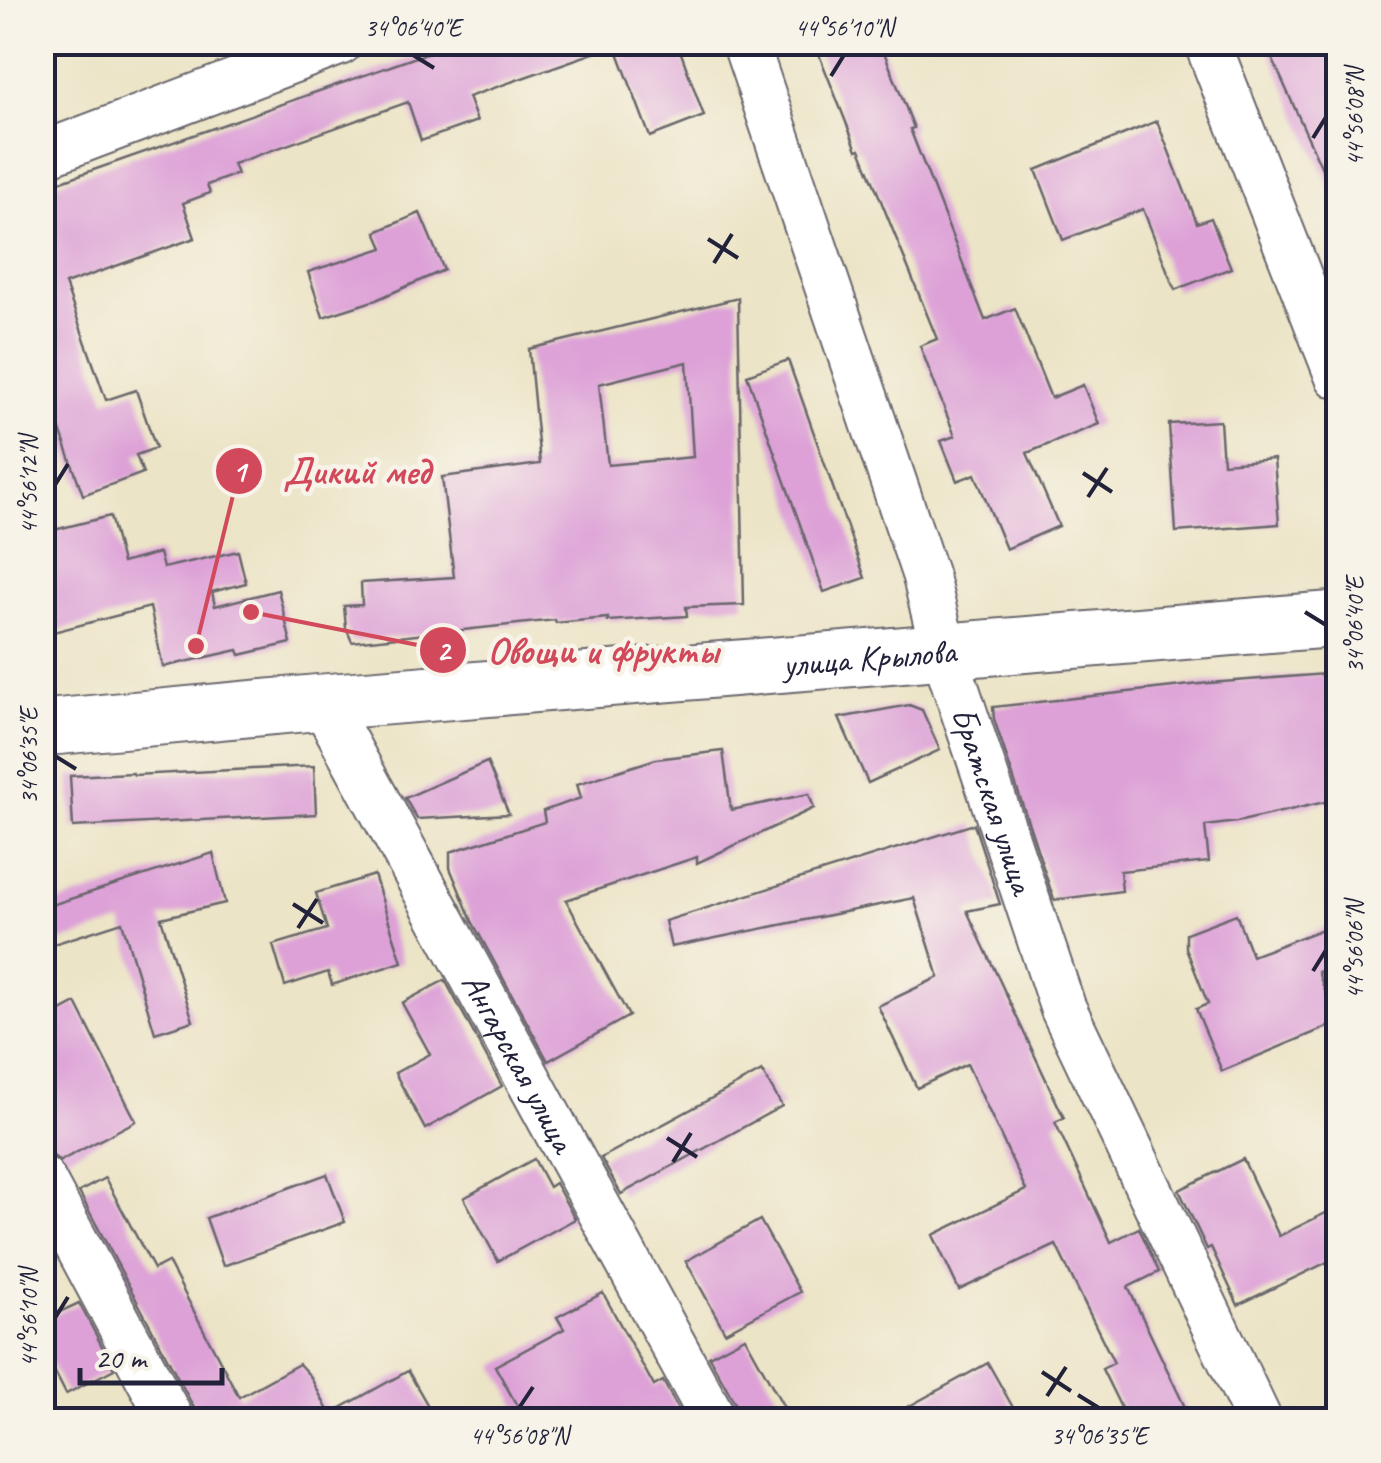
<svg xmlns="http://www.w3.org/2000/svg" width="1381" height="1463" font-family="Caveat,sans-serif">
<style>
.building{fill:#dda1d7;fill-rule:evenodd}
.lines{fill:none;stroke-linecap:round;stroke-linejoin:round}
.street-casing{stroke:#69666c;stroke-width:49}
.secondary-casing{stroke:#69666c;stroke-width:59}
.street{stroke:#fff;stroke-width:45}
.secondary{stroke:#fff;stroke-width:55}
.ticks{fill:none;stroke:#22223b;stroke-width:4}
.labels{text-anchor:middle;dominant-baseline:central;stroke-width:9;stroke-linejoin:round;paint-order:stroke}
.street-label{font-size:35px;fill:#22223b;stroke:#f7f3e8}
.leader{fill:none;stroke:#d1495b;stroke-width:4}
.callout-dot{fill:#d1495b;stroke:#f7f3e8;stroke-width:4}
.mark-label{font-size:30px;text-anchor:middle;font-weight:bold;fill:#fff}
.callout-label{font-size:38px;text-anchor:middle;font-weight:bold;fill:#d1495b;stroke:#f7f3e8;stroke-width:9;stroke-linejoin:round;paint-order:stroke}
.neatline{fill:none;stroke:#22223b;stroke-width:4}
.ticks-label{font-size:25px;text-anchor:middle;fill:#22223b}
</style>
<rect width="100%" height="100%" fill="#f7f3e8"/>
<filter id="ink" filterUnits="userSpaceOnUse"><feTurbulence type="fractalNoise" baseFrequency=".01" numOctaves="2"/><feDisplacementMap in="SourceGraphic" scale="20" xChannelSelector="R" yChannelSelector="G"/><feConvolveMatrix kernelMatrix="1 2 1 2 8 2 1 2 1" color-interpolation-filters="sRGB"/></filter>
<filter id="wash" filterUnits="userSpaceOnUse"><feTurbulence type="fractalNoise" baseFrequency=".0048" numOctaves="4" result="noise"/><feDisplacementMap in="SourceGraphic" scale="40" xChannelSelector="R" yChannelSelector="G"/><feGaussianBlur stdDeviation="2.25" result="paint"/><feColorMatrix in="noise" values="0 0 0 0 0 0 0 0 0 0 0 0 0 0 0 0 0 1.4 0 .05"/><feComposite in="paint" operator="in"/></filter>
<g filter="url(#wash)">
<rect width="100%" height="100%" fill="#ece4c6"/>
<g id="blocks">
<!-- building -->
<g class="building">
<path d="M459 42H607L608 48 468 97 477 121 421 141 408 102 233 164 237 174 207 185 210 193 183 203 195 238 65 284 106 400 136 390 156 448 136 455 143 473 83 495 42 379V188Z"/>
<path d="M614 42H677L704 116 650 137Z"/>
<path d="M814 42H880L914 128 910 129 985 320 1015 308 1051 398 1083 385 1099 424 1027 453 1059 526 1006 549 975 474 957 481 941 441 955 436 920 346 937 339 860 149 857 150Z"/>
<path d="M1265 42H1338V204L1301 122Z"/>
<path d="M1157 121 1197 223 1211 218 1231 268 1175 290 1143 209 1063 240 1036 170Z"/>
<path d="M420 213 444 270 376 300 323 317 308 272 383 248 376 232Z"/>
<path d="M738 298 744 605 686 607 687 616 608 621V618L556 623 555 620 352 642 346 628 344 606 362 605 361 583 454 577 442 477 540 464 529 349ZM687 362 693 457 608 465 599 384Z"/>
<path d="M788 360 865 578 824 592 747 375Z"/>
<path d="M1220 421 1223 463 1274 459 1279 524 1176 532 1169 424Z"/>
<path d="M110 516 122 563 159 553 163 568 238 551 246 583 212 592 215 606 278 590 291 643 240 655 238 650 163 667 150 607 42 635V533Z"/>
<path d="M1338 673V799L1237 822 1205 826 1209 862 1120 871 1122 891 1054 900 994 719 993 707 1209 683Z"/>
<path d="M909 705 922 710 940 750 868 783 839 718Z"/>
<path d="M723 751 731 810 809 794 814 808 697 863V857L566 900 629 1016 548 1061 472 921 450 868V852L545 822 543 811 581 798 577 784 656 759Z"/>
<path d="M487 762 509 814 417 819 405 798Z"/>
<path d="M314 766 316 814 73 827 70 776 133 773 134 775Z"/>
<path d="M974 824 1000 904 967 911 1064 1118 1055 1122 1111 1242 1139 1228 1159 1272 1128 1287 1191 1420H1127L1102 1369 1114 1363 1056 1245 959 1290 933 1235 1026 1190 967 1064 917 1088 878 1006 939 977 914 898 671 947 665 921Z"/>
<path d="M213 853 225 903 161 918 193 1021 155 1033 122 922 54 944 42 908Z"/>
<path d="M374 875 402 962 332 985 328 972 285 986 273 945 327 929 316 893Z"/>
<path d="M1236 914 1252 956 1338 923V965L1318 972 1337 1023 1222 1071 1196 1009 1208 1004 1186 948V933Z"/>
<path d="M445 980 502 1086 425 1129 395 1073 430 1054 402 1003Z"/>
<path d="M76 1003 136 1121 60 1161 53 1156 42 1136V1021Z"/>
<path d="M762 1071 782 1106 621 1194 601 1158Z"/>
<path d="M534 1159 549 1187 555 1183 575 1219 498 1261 464 1198Z"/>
<path d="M1243 1159 1279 1236 1338 1207V1257L1238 1305 1211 1247 1207 1249 1179 1190Z"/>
<path d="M327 1174 345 1222 223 1266 206 1218Z"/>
<path d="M105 1178 154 1269 168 1262 239 1397 299 1364 310 1376 330 1414 408 1371 436 1420H197L194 1408 79 1192Z"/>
<path d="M760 1220 800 1292 725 1332 686 1261Z"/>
<path d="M603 1293 654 1386 663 1381 684 1420H525L495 1366 564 1329 557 1317Z"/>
<path d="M79 1303 114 1369 66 1394 42 1347V1320Z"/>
<path d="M745 1337 791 1420H740L737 1407 709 1356Z"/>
<path d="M988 1363 1020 1420H884Z"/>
</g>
</g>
</g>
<g filter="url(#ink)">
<use href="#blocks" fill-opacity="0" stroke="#69666c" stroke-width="2.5"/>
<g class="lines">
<!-- street casing -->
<g class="street-casing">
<g id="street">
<path id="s1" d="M745 42 925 575 944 652 1063 1008 1259 1420"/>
<path d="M1207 42 1338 376"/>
<path d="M42 155 340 42"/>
<path id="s2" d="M323 702 714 1420"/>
<path d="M42 1179 171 1420"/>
</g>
</g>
<!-- secondary casing -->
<g class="secondary-casing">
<g id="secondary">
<path id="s3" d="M42 728 323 702 1338 619"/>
</g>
</g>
<!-- street -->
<use href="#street" class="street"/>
<!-- secondary -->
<use href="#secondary" class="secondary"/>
</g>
</g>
<!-- ticks -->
<path class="ticks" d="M413 55 434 68M831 76 844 55M1313 138 1326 117M708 239 738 258M714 263 732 234M1083 473 1112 492M55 485 68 464M1088 497 1107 468M1305 612 1326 625M55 756 76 769M293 904 323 923M298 928 317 899M1313 971 1326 950M667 1138 697 1157M673 1162 691 1133M55 1318 68 1297M1042 1372 1071 1391M1078 1395 1099 1408M1047 1396 1066 1367M519 1408 533 1387"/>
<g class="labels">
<!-- street labels -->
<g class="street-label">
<text stroke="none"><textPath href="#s3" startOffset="830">улица Крылова</textPath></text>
<text stroke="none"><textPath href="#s1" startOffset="798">Братская улица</textPath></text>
<text stroke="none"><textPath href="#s2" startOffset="410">Ангарская улица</textPath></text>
</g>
</g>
<!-- callouts -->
<path class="leader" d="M196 646L239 471M251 612L443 650"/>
<g class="callout-dot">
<circle cx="196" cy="646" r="10"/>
<circle cx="251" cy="612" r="10"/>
<circle cx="239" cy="471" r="25"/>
<circle cx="443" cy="650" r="25"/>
</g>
<g class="mark-label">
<text x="239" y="481">1</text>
<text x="443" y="661">2</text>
</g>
<g class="callout-label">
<text x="357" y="484">Дикий мед</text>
<text x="603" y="663">Овощи и фрукты</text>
</g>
<!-- margin -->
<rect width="1381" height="1463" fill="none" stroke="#f7f3e8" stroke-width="110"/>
<!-- scale -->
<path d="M80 1368v15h142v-15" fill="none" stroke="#22223b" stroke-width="5"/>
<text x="95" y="1368" font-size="30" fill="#22223b" stroke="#f7f3e8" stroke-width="8" paint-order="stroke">20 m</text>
<rect x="55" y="55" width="1271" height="1353" class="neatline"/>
<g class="ticks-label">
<text x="413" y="36">34°06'40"E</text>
<text x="844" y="36">44°56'10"N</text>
<text transform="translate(1354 117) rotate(-90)" y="9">44°56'08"N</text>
<text transform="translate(28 485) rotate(-90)" y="9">44°56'12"N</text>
<text transform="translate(1354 625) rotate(-90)" y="9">34°06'40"E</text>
<text transform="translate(28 756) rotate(-90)" y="9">34°06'35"E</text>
<text transform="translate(1354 950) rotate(-90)" y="9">44°56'06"N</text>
<text transform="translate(28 1318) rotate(-90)" y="9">44°56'10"N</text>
<text x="519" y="1444">44°56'08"N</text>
<text x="1099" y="1444">34°06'35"E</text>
</g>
</svg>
